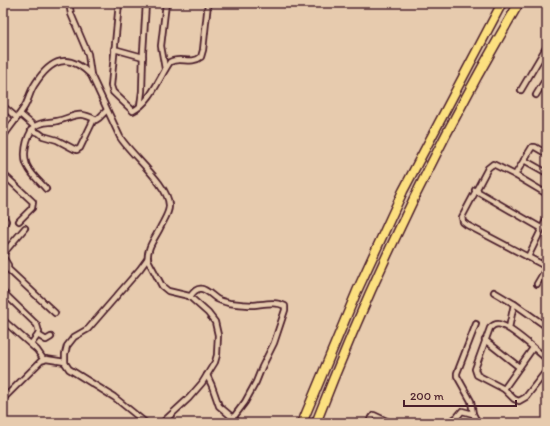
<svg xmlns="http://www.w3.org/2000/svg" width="550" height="426" font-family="Itim,sans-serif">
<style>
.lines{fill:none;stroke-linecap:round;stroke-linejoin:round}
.minor-casing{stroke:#4a1f2b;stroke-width:8}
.motorway-casing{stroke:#4a1f2b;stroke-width:11}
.minor{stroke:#e7cbae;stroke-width:4.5}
.motorway{stroke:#fce080;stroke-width:8}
</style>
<rect width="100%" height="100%" fill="#e7cbae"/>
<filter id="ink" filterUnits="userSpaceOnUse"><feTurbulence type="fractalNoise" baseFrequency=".025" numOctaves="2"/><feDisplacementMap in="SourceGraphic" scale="8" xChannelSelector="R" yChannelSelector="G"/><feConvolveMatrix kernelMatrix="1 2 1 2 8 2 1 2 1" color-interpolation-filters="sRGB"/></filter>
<g filter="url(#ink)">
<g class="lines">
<!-- minor casing -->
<g class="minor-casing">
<g id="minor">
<path d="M69 3 71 14 88 54 91 75"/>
<path d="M119 3 111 86 113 92 133 111C151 102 159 78 170 62 180 56 191 65 201 57L203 50 208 3"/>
<path d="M114 49 143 57"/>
<path d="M165 69 161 46 166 3"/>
<path d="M521 90 547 46"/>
<path d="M536 95 547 77"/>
<path d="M3 106 17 118"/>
<path d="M140 106 142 91 143 52 146 3"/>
<path d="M20 114 34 126"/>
<path d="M31 130 39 133 43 136 57 140 74 149 77 150 80 148 94 119"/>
<path d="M3 137C10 127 18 117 25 106 29 99 30 91 35 84 51 59 68 52 91 75L120 137C130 154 170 186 169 206 169 213 164 220 161 226 156 237 146 248 148 260L162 286 168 291 189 296 208 313 215 322 218 335 217 355 215 362 202 383 189 398 162 423"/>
<path d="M524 160 547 173"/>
<path d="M3 174 33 202 32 208 19 221"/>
<path d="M515 175 532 147H535L547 154"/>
<path d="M46 189C40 182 33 176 29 169 21 158 26 137 34 127 42 121 49 123 57 121 74 117 78 110 96 120L99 118 107 110"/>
<path d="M475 190 541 228"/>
<path d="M3 192 4 195 3 198"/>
<path d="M3 216 6 221 3 227"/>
<path d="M3 254 25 228"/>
<path d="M3 257 8 265V269L55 313"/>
<path d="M528 257 547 218"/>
<path d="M543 264 547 256"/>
<path d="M537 284 547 267 467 225 463 222 462 217 488 168 493 164 515 175 547 194"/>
<path d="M3 292 37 325 39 332 38 335 46 340 51 337"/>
<path d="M494 292 516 305 547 327"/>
<path d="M190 297C200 281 207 292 217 299 221 301 225 302 229 303 237 304 246 305 254 305 264 304 276 301 285 306V310L274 343 262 367 256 382 245 402 233 418"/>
<path d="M3 320 37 350 44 360"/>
<path d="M509 328 514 304"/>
<path d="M485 340 519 367"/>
<path d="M31 344 38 335"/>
<path d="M547 359C537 351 509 325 498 324 495 324 492 326 490 328L475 369 477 375 504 389 514 399 519 401 526 397 547 370"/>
<path d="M207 375 212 386 219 406 239 423"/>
<path d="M504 389 533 348"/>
<path d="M3 399 41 361 46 359 65 362"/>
<path d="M473 414 471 401 457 376V373L476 324"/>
<path d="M146 423 114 397 69 369 65 363V354L67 346 74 337 88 329 140 269 148 258"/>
<path d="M368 423 374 415 391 423"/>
<path d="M448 423 457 417 462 411 473 414 477 421 479 423"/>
</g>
</g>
<!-- motorway casing -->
<g class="motorway-casing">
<g id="motorway">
<path d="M302 423 357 291 403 191 502 3"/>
<path d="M316 423C372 278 440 137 519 3"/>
</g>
</g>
<!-- minor -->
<use href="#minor" class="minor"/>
<!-- motorway -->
<use href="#motorway" class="motorway"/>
</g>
</g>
<!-- margin -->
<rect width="550" height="426" fill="none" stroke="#e7cbae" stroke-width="16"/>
<rect x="8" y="8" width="534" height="410" fill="none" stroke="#4a1f2b" stroke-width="1.5" filter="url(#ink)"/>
<!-- scale -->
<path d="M404 400v6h112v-6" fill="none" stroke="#4a1f2b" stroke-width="2"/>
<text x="410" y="400" font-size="12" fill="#4a1f2b" stroke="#e7cbae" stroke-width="3" paint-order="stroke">200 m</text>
</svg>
